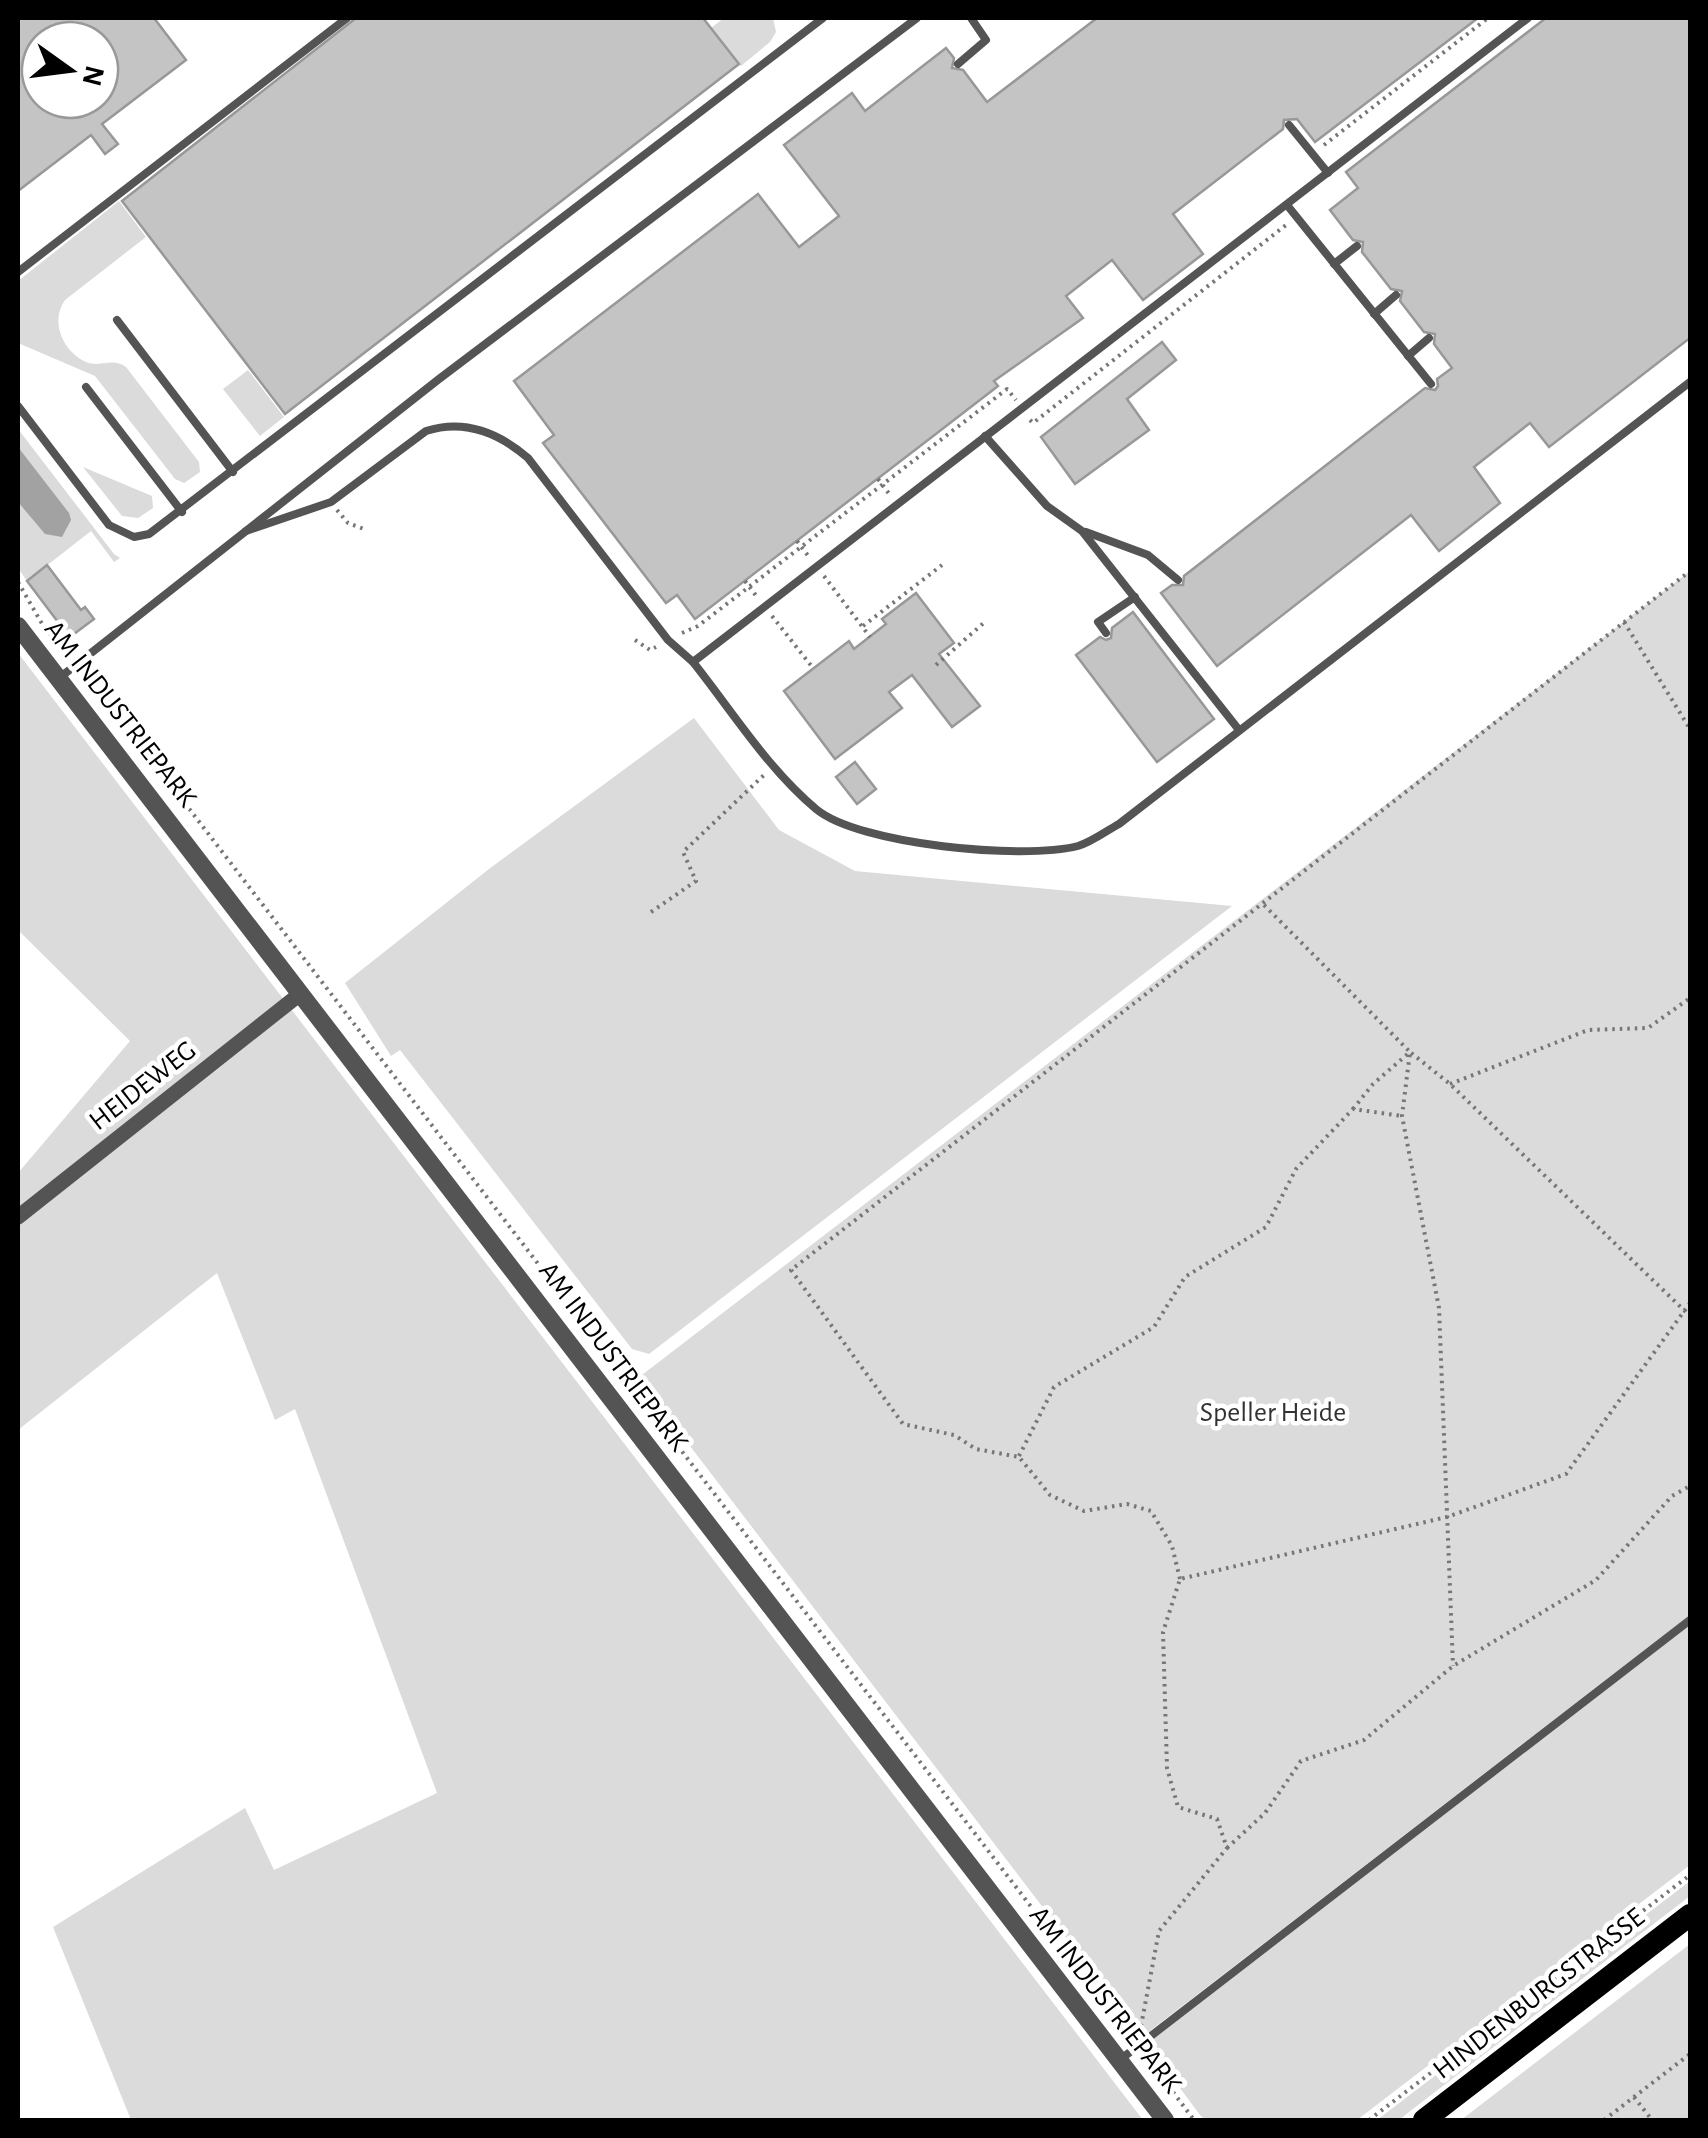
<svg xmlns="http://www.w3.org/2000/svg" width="1708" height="2138" font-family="'Alegreya Sans',sans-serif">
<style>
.green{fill:#dbdbdb}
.water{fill:#a2a2a2}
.building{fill:#c4c4c4;stroke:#989898;stroke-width:2.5;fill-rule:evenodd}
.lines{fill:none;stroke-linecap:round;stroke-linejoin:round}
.path{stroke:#767676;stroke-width:4;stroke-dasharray:2.5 5;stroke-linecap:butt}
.service{stroke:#545454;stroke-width:8}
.minor{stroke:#545454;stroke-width:15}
.tertiary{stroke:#545454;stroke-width:18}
.primary{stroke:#000;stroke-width:22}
.labels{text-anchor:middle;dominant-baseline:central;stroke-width:9;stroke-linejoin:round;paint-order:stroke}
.street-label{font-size:28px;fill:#000;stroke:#fff}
.park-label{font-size:28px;fill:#323232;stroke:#fff}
</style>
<rect width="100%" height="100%" fill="#fff"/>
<!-- green -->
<g class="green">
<path d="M724 18H773L776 32 770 42 741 66 711 28Z"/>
<path d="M119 201 146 237 65 300C50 321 62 351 86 362 101 368 112 357 126 367L199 462 200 472 184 483 175 479 95 376 18 343V281Z"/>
<path d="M248 370 284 417 260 436 223 389Z"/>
<path d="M18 429 114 554 120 558 114 562 91 531 27 581 18 568Z"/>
<path d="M83 467 152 496 153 508 138 518 122 516Z"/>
<path d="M1690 571V1615L1142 2037 638 1378Z"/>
<path d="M18 653 1143 2120H131L53 1927 245 1808 274 1870 437 1793 295 1409 275 1420 217 1273 18 1430V1173L130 1041 18 930Z"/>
<path d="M694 718 779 830 855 871 1232 906 649 1354 632 1349 400 1050 391 1056 345 983 489 869Z"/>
<path d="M1690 1623V1865L1357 2120H1205L1200 2115 1146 2042Z"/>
<path d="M1690 1881V1896L1409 2112 1399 2120H1377Z"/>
<path d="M1690 1944V2120H1461Z"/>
</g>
<!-- water -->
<path class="water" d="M18 447 69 513 71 520 62 537 45 534 18 502Z"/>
<!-- building -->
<g class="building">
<path d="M18 18H154L186 60 102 124 118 144 105 154 91 135 18 191ZM40 40H100V100H40Z"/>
<path d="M703 18 739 64 285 414 122 201 356 18Z"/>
<path d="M1097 18H1478L1315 142 1297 119 1284 120 1283 129 1173 214 1203 254 1143 300 1112 260 1066 296 1083 318 994 381 998 386 941 430 695 619 677 595 666 603 543 443 554 435 514 381 758 194 799 247 839 216 784 145 852 93 865 111 946 48 954 58 952 68 963 70 987 102Z"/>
<path d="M1546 18H1690V338L1549 447 1530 423 1474 467 1500 503 1439 551 1411 515 1217 666 1161 593 1172 585H1183L1184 576 1425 388 1435 390 1438 386 1437 379 1452 368 1434 344 1435 334 1424 332 1400 301 1402 291 1391 289 1362 252 1363 242 1353 240 1330 210 1358 188 1346 172Z"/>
<path d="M1162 342 1176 360 1127 399 1149 430 1075 484 1041 437Z"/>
<path d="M47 565 81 610 85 607 94 619 66 640 57 628 61 626 27 581Z"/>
<path d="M916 593 954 643 939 654 980 706 952 727 912 675 889 692 902 708 835 759 784 691 849 641 854 649 886 624 882 619Z"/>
<path d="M1133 612 1214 719 1157 762 1076 655 1100 637 1106 640 1111 638 1112 628Z"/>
<path d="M855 762 876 789 857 804 836 777Z"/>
</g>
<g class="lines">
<!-- path -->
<g class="path">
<path d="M1324 145 1488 18"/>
<path d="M1030 420 1033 423 1286 225"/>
<path d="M878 479 890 495"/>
<path d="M337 510 348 523 364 529"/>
<path d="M797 541 809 557"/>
<path d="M824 576 870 637"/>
<path d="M745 581 757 597"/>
<path d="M18 582 41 622 66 655"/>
<path d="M772 616 813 668"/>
<path d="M1624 622 1690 729"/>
<path d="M863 626 942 565"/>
<path d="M682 633 698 626 1007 389 1016 400"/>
<path d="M635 640 650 650 656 647"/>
<path d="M936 665 986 621"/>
<path d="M82 674 95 686 1131 2037"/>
<path d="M1264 905 1410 1052 1402 1116 1439 1308 1453 1666"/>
<path d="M651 912 696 881 683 852 764 775"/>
<path d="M1450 1084 1588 1030 1648 1028 1690 998"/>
<path d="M1353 1109 1373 1084 1410 1052 1450 1084 1690 1316"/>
<path d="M1019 1456 1054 1387 1154 1327 1185 1277 1266 1227 1296 1169 1353 1109 1402 1116"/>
<path d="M1180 1579 1172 1546 1151 1511 1127 1504 1084 1511 1050 1495 1019 1457 976 1449 954 1435 903 1424 791 1270 1690 571"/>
<path d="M1227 1848 1265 1813 1301 1761 1364 1740 1453 1666 1596 1580 1672 1496 1690 1486"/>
<path d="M1141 2026 1159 1931 1227 1848 1217 1819 1178 1807 1167 1768 1163 1632 1180 1579 1447 1517 1566 1474 1690 1303"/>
<path d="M1146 2056 1194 2120"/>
<path d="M1634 2097 1652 2120"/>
<path d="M1369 2120 1690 1875"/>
<path d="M1604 2120 1690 2054"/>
</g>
<!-- service -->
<g class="service">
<path d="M958 64 986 40 971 18"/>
<path d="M1289 125 1328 173"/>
<path d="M1287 205 1431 384"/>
<path d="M1334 264 1357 246"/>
<path d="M18 272 347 18"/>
<path d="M1374 314 1396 295"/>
<path d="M117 320 233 472"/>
<path d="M1408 356 1429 338"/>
<path d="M86 387 182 512"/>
<path d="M18 406 109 525 134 537 149 534 823 18"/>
<path d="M985 436 1047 506 1082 531 1239 730"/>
<path d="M246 531 331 502 426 431C464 419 499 433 528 458L668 640 693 662 1528 18"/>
<path d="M1086 532 1148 555 1178 580"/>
<path d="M1106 633 1098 622 1135 597"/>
<path d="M693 662C732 711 768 769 816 809 859 845 1024 860 1078 846 1092 842 1106 831 1119 824L1690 382"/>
<path d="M58 679 439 379 917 18"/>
<path d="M1121 2059 1690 1620"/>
</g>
<!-- minor -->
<path class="minor" d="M18 1217 300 994"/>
<!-- tertiary -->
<path class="tertiary" d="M18 626 1165 2120"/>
<!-- primary -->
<path class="primary" d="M1424 2120 1690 1915"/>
</g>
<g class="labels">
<!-- street labels -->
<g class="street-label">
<text transform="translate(120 714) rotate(52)">AM INDUSTRIEPARK</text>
<text transform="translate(143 1086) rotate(-38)">HEIDEWEG</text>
<text transform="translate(613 1357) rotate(53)">AM INDUSTRIEPARK</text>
<text transform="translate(1539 1994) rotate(-38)">HINDENBURGSTRASSE</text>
<text transform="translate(1105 2000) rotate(52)">AM INDUSTRIEPARK</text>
</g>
<!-- park labels -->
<g class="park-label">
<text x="1273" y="1413">Speller Heide</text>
</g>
</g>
<!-- border -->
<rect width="1708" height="2138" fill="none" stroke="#000000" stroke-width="40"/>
<!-- north arrow -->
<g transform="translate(70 70) rotate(104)"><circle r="48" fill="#ffffff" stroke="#999999" stroke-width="2.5"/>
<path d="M0-8L18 38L0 25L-18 38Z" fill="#000000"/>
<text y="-15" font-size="28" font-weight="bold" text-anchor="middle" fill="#000000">N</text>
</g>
</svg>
